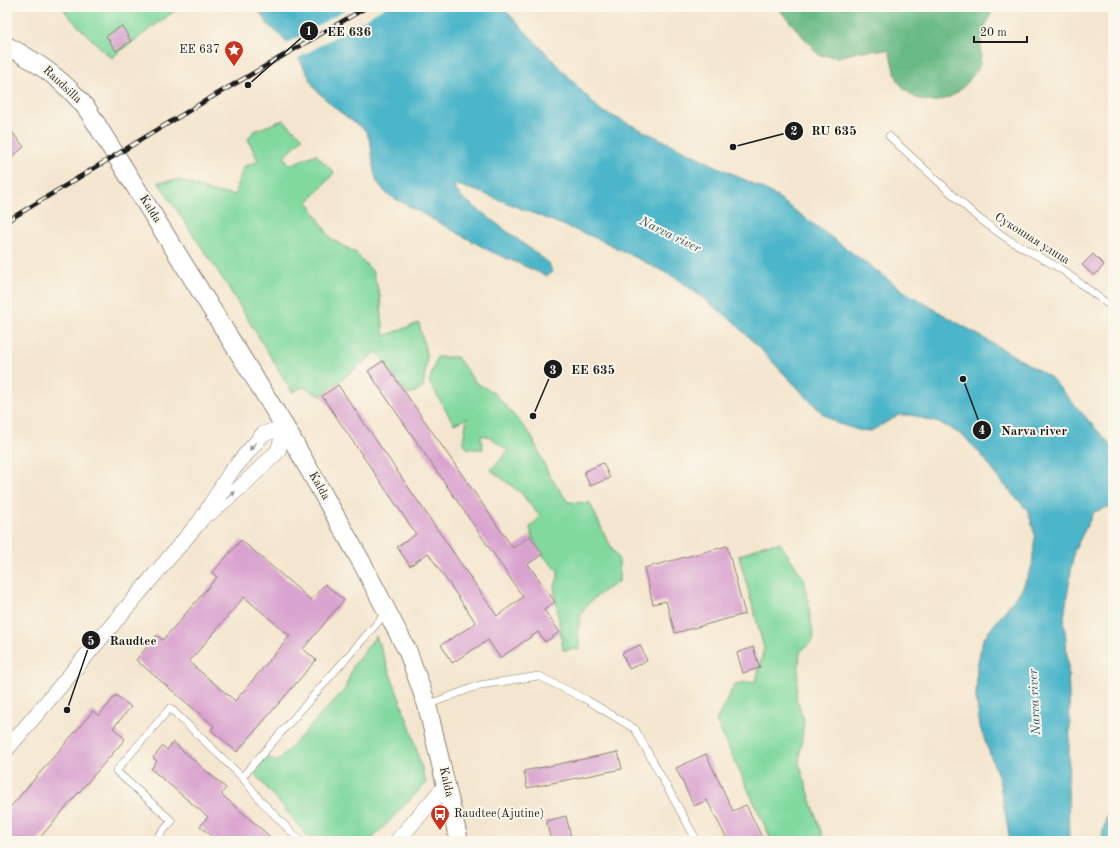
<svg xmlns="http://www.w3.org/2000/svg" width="1120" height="848" font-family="'Old Standard TT',serif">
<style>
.green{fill:#81d99e;stroke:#4e7a5d}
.forest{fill:#68b985;stroke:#426a50}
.water{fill:#4bb5c9;stroke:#346872}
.pier{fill:#f4e6ce}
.building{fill:#d9a3cf;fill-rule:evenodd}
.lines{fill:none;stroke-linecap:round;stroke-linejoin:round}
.service-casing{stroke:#888175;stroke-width:8}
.minor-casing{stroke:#888175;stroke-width:16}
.tertiary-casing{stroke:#888175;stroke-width:20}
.service{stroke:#fff;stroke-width:7}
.minor{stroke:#fff;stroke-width:15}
.tertiary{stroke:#fff;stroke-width:18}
.rail-casing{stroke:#1c1c1c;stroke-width:4.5}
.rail{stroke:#fbf7ec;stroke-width:3;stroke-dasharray:9;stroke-linecap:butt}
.oneway{fill:#999}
.labels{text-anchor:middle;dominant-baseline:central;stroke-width:4;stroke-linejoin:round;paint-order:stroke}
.poi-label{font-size:12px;fill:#1c1c1c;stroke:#fbf7ec;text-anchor:end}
.street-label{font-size:12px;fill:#1c1c1c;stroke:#fbf7ec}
.water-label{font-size:13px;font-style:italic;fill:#2f5961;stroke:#fbf7ec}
.leader{fill:none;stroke:#1c1c1c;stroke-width:1.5}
.callout-dot{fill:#1c1c1c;stroke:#fbf7ec;stroke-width:1.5}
.mark-label{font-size:12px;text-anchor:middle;font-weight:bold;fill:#fff}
.callout-label{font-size:13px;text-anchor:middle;font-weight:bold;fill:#1c1c1c;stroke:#fbf7ec;stroke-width:4;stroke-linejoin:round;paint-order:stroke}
</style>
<rect width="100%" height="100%" fill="#fbf7ec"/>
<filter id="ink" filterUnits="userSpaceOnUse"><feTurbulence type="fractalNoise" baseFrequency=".025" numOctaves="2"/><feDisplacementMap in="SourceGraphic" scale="8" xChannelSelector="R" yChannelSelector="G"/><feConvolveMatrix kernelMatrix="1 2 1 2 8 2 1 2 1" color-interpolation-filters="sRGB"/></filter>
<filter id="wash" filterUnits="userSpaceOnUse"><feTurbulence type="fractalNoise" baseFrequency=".012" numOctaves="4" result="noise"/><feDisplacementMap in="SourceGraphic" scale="16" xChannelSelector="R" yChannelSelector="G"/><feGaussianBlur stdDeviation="0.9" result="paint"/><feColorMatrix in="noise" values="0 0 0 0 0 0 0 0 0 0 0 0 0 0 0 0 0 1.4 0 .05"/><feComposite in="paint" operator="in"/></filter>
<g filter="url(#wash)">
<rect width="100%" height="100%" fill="#f4e6ce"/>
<!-- green -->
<g class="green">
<path d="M62 7H180L111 58 71 19Z"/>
<path d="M283 120 303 138 284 157 290 165 316 154 334 173 308 202 331 239 356 253 373 272 380 296 384 336 419 323 427 358 423 388 408 395 377 352 320 396 304 387 292 392 227 285 158 182 179 180 213 192 235 195 243 167 258 161 248 139 254 131Z"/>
<path d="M437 357H457L475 382 495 394 531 435 549 475 568 502 590 503 605 536 619 560V582C603 591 582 603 579 623 578 631 579 641 580 649L563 650 554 587 558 578V570C545 561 532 543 530 527L540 517 521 493 491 470 508 451 490 437 481 435 483 449H468L463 441 467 418 454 424 429 382Z"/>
<path d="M780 543 804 579 814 639 800 652 796 698 804 720 799 763 824 841H772L716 721 735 684 756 681 764 648 739 556 763 545Z"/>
<path d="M376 636 410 727 426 783 370 841H312L254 773 266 756 277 762 345 689 353 666Z"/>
</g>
<!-- forest -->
<path class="forest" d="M777 7H892L902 13 905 7H988L991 13C988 22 982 33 981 42 980 51 982 58 979 67 977 71 973 75 970 79 952 104 922 111 901 85 894 77 892 60 889 50L861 51 838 57 819 55Z"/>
<!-- water -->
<g class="water">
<path d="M257 7H502L600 110 770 192 905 292 1050 377 1113 448V511L1108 507 1094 512 1074 551 1064 618 1068 665 1070 726 1068 783 1069 841H1010L999 779 980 727 976 697 977 666 983 639 1022 589 1032 566 1035 535 1028 511 1000 480 984 458 964 436 942 424 912 415H899L871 431 858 430 839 424 823 414 732 320 678 279 603 241 477 191 453 184 460 196 549 263 552 272 547 276 490 251 387 194 377 182 374 172 371 144 366 131 336 109 315 89 297 54 276 31 268 25Z"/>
<path d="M1113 801V841H1101L1105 822Z"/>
</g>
<!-- pier -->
<path class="pier" d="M350 7H386L297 59 286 44Z"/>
<g id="blocks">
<!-- building -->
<g class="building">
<path d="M122 26 131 41 116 51 106 36Z"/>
<path d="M7 126 24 147 7 161Z"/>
<path d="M1093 254 1104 265 1094 276 1082 265Z"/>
<path d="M383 361 513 548 530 536 543 554 528 564 555 602 544 610 560 632 545 642 538 632 500 658 488 640 452 663 441 645 476 623 428 553 410 566 397 547 416 534 322 396 338 385 497 616 523 597 368 371Z"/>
<path d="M603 463 610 478 590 486 584 472Z"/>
<path d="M241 540 311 600 325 584 344 600 303 649 316 660 237 752 211 730 214 726 136 660 157 635 163 640 217 577 212 573ZM244 597 290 636 235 701 189 662Z"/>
<path d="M727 546 745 614 675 633 666 601 653 604 644 568Z"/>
<path d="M640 645 647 661 629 669 622 653Z"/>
<path d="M753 647 760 668 743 673 737 653Z"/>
<path d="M116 695 131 707 113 728 125 739 37 841H7V811L93 711 99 716Z"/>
<path d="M173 742 226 788 221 794 275 841H217L200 826 208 817 151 769 157 761 153 758 163 746 167 750Z"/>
<path d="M618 752 622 769 527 788 524 771Z"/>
<path d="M706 754 733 811 746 805 764 841H728L707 800 694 806 676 768Z"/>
<path d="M566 816 572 841H551L546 821Z"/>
</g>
</g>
</g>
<g filter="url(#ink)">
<use href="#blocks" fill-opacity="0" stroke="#888175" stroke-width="1"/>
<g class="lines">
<!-- service casing -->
<g class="service-casing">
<g id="service">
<path d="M889 136 977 217 1009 240 1061 269 1113 308"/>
<path d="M427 705 480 685 539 676 587 700 635 729 697 841"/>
<path d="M154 841 172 821 116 771 170 708 242 777"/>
<path d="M300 841 261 801 242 777 386 613"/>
</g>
</g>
<!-- minor casing -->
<g class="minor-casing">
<g id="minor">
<path d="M210 513 243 485 278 451 285 427"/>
<path d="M7 749 201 520 230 473 263 434 285 427"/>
<path d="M397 841 447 784"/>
</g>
</g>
<!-- tertiary casing -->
<g class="tertiary-casing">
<path id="tertiary" d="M7 46C39 63 65 81 87 109L285 427 362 563 408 652 427 705 459 841"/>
</g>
<!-- service -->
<use href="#service" class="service"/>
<!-- minor -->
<use href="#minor" class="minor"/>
<!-- tertiary -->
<use href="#tertiary" class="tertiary"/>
<!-- rail casing -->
<g class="rail-casing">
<path id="rail" d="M7 221 200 104 367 7"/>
</g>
<!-- rail -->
<use href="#rail" class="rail"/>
</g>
<!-- one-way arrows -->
<defs><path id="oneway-solid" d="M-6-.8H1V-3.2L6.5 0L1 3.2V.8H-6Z"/></defs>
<g class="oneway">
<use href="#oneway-solid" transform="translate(253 446) rotate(130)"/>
<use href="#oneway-solid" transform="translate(231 495) rotate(-40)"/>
</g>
</g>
<!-- icons -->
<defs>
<g id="sight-pin" transform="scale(1)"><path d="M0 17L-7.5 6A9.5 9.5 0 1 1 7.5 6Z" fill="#c8321e" stroke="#fbf7ec"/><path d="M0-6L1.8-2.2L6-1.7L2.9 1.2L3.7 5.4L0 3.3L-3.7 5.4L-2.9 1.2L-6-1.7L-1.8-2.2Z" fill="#fff"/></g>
<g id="bus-pin" transform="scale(1)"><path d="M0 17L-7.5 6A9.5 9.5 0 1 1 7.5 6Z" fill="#c8321e" stroke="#fbf7ec"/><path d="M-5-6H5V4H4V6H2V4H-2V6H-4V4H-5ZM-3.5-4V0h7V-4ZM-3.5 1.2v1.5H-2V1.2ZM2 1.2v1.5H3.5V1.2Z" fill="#fff"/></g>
</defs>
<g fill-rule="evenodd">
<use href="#sight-pin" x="234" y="50"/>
<use href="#bus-pin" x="440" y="814"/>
</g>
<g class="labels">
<!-- poi labels -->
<g class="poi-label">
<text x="220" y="50">EE 637</text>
<text x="454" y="814" text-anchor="start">Raudtee(Ajutine)</text>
</g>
<!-- street labels -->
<g class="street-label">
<text transform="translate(62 85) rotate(43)">Raudsilla</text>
<text transform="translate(150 209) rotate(58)">Kalda</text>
<text transform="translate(1032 239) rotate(32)">Суконная улица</text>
<text transform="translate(319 486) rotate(61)">Kalda</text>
<text transform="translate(446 782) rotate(77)">Kalda</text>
</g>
<!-- water labels -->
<g class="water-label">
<text transform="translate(670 235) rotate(26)">Narva river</text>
<text transform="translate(1035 702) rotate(-93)">Narva river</text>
</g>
</g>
<!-- callouts -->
<path class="leader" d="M248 85L309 31M733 147L794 131M533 416L553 369M963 379L982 430M67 710L91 640"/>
<g class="callout-dot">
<circle cx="248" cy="85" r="4"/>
<circle cx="733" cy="147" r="4"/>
<circle cx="533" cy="416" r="4"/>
<circle cx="963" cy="379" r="4"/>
<circle cx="67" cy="710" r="4"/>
<circle cx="309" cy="31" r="10"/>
<circle cx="794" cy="131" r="10"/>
<circle cx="553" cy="369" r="10"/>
<circle cx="982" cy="430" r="10"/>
<circle cx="91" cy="640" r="10"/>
</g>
<g class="mark-label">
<text x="309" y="35">1</text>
<text x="794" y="135">2</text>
<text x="553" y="374">3</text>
<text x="982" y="434">4</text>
<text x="91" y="645">5</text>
</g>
<g class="callout-label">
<text x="349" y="36">EE 636</text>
<text x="834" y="135">RU 635</text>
<text x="593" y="374">EE 635</text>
<text x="1034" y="435">Narva river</text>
<text x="133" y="645">Raudtee</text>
</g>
<!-- margin -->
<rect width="1120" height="848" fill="none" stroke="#fbf7ec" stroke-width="24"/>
<!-- scale -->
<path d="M974 36v6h53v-6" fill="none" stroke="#1c1c1c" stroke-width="2"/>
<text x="980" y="36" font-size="12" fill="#1c1c1c" stroke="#fbf7ec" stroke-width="3" paint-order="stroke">20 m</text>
</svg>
